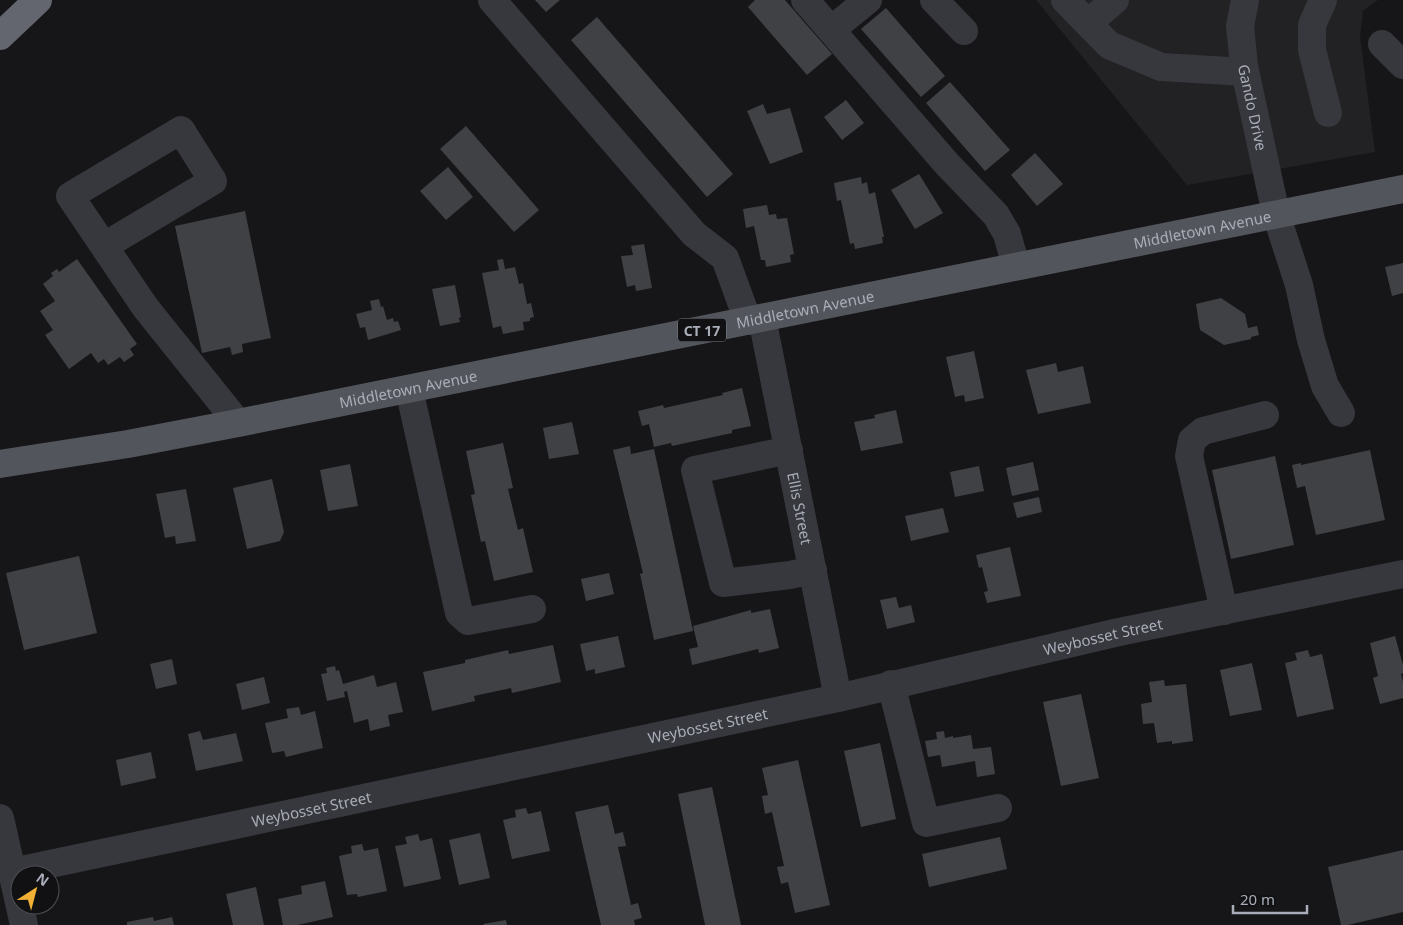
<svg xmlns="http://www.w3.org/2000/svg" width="1403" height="925" font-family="'Noto Sans',sans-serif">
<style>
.built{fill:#222225}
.building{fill:#404145}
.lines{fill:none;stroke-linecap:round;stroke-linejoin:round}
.minor{stroke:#37383d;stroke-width:28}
.major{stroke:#53555c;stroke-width:28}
.highway{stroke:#63666e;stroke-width:28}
.labels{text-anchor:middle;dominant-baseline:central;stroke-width:4;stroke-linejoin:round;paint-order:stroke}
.shield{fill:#111113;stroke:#7b7e86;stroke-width:1}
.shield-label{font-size:14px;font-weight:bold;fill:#a8adb8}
.street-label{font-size:15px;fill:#a8adb8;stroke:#111113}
</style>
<rect width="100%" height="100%" fill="#161618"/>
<!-- built -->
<path class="built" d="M1036 0H1378L1363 11 1360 37 1375 152 1187 185Z"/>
<!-- building -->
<g class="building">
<path d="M535 0H560L546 12Z"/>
<path d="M755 0H785L832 54 807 75 748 7Z"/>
<path d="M886 8 945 76 921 97 861 29Z"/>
<path d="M597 17 733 174 707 197 571 40Z"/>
<path d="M950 82 1010 150 985 171 926 103Z"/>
<path d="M846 100 864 123 842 140 824 117Z"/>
<path d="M763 104 767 114 790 108 803 152 770 164 747 111Z"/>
<path d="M466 126 539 210 514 232 440 149Z"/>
<path d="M1035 153 1063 184 1037 206 1011 175Z"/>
<path d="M448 167 473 197 446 220 420 191Z"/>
<path d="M919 174 943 213 915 229 891 190Z"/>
<path d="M861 177 862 184 867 182 869 194 875 192 884 237H882L883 243 855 249 854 243 850 244 841 200 837 201 834 183Z"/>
<path d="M767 205 769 215 776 214 777 219 787 218 794 254 790 255 791 262 766 267 765 260H761L754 226 746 228 743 209Z"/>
<path d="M245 211 271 338 242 344 243 352 232 355 230 347 202 353 175 226Z"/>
<path d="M644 244 652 288 636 291 635 285 627 287 621 256 633 255 631 246Z"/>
<path d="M77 259 137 344 130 349 134 355 124 362 120 357 108 365 104 359 98 363 91 353 69 369 45 335 53 330 40 311 55 301 43 284 53 276 51 273 57 269 59 272Z"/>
<path d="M503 259 505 269 515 267 519 284 523 283 527 304 531 303 534 317 530 318V321L523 322 524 330 503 334 501 326 493 328 482 273 499 270 497 260Z"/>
<path d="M1403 263V293L1392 296 1385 267Z"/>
<path d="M455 285 461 317 459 318 460 322 440 326 432 289Z"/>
<path d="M1221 298 1245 314 1248 328 1257 326 1259 335 1251 337V339L1224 345 1200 330 1196 304Z"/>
<path d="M379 299 381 307 383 306 387 320 393 318 394 322 398 321 401 330 368 340 365 327 360 328 356 314 372 310 370 301Z"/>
<path d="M974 351 984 398 965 402 964 395 955 397 946 357Z"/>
<path d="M1056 363 1058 372 1083 366 1091 403 1038 414 1026 370Z"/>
<path d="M742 388 751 426 732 430V433L672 446 671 443 654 447 649 424 642 426 638 411 663 405 664 408 723 395 722 393Z"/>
<path d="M896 410 903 443 861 451 854 422 875 418 874 415Z"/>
<path d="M572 422 579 454 549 459 543 428Z"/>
<path d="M503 443 513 488 508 489 518 530 523 528 533 572 494 581 485 541 481 542 471 495 475 494 466 451Z"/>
<path d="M630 446 631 454 654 449 693 631 654 640 640 574 643 573 613 450Z"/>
<path d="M1370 450 1385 520 1316 535 1305 486 1297 488 1292 465 1301 463V465Z"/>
<path d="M1275 456 1294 545 1231 559 1212 470Z"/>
<path d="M1033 462 1039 490 1012 496 1006 468Z"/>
<path d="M350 464 358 506 328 511 320 470Z"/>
<path d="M979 466 984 491 955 497 950 472Z"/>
<path d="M272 479 284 532 280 541 247 549 233 488Z"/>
<path d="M186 489 196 541 176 544 175 536 165 538 156 494Z"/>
<path d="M1039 497 1042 512 1017 518 1013 503Z"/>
<path d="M943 508 949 532 911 541 905 516Z"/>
<path d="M1010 547 1021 596 987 603 984 592 988 591 982 567 979 568 976 555Z"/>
<path d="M79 556 97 633 24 650 6 573Z"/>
<path d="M609 573 614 594 586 601 581 579Z"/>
<path d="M896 597 899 608 911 605 915 622 887 629 880 600Z"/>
<path d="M770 609 779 648 759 653 758 649 692 665 689 649 698 647 693 626 751 610V613Z"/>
<path d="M618 636 625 667 595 674V669L586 671 580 644Z"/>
<path d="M1395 636 1403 665V673L1401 674 1403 682V698L1380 704 1373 678 1378 676 1370 643Z"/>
<path d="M553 645 561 682 512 693 511 688 474 696 475 701 432 711 423 672 465 663V660L508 650 509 654Z"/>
<path d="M1308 650 1310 657 1322 654 1334 709 1297 717 1285 663 1297 660 1295 653Z"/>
<path d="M172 659 177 684 156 689 150 664Z"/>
<path d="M1252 663 1262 710 1230 716 1220 670Z"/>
<path d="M335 666 336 671 339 670 343 684 374 675 377 687 396 682 403 712 388 715 390 726 370 731 368 719 354 723 347 691 344 692 345 697 327 701 321 674 327 673 326 668Z"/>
<path d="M264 677 270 703 242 710 236 684Z"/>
<path d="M1164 680 1165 686 1186 684 1193 741 1172 744V741L1157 743 1154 723 1143 724 1141 704 1152 702 1149 682Z"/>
<path d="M1081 694 1099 778 1061 786 1043 702Z"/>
<path d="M299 707 301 715 315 711 323 748 286 757 284 751 272 753 265 723 288 718 286 709Z"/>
<path d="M200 731 203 740 236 733 243 761 196 771 188 734Z"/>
<path d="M944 731 945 738 953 736V738L971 735 973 749 991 747 995 774 977 777 975 761 942 767 940 755 928 757 925 741 937 739 936 732Z"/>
<path d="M880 743 896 819 861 827 844 751Z"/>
<path d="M151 752 156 778 121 786 116 760Z"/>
<path d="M798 760 830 905 795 913 788 882 781 884 777 867 784 866 772 812 765 814 762 796 768 795 762 768Z"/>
<path d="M712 787 741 925H705L678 794Z"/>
<path d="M608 805 615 834 623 832 626 846 618 847 631 905 638 903 642 918 634 920 635 925H601L575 812Z"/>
<path d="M526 808 528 814 541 811 550 851 512 859 503 820 516 817 515 810Z"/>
<path d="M480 833 490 878 459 885 449 840Z"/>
<path d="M418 834 420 841 432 838 441 879 404 887 395 846 407 844 405 837Z"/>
<path d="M1000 837 1007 869 929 887 922 854Z"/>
<path d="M362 844 364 851 378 848 387 891 358 897 357 894 347 895 339 856 352 853 351 846Z"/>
<path d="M1403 850V912L1348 925H1341L1328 867Z"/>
<path d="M325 881 333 917 298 925H283L278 899 302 894 301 886Z"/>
<path d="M256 887 264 925H233L226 894Z"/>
<path d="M153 917 154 921 172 917 174 925H127V922Z"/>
<path d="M506 920 507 925H484L483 924Z"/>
</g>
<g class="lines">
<!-- minor -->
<g class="minor">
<path d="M492 0 694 234 725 258 748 321"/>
<path d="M805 0 947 164 996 215 1007 234 1016 266"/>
<path d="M934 0 964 31"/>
<path d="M1065 0 1109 45 1161 67 1245 72"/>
<path id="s1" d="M1245 0 1240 26 1244 66 1276 214 1299 285 1311 340 1325 386 1341 413"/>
<path d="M1323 0 1312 25V50L1328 113"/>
<path d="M1088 23 1115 0"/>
<path d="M831 30 868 0"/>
<path d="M1382 44 1403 65"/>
<path d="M106 245 213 181 181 130 70 196 145 307 238 423"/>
<path id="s2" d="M762 318 838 698"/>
<path d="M409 389 459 613 468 621 532 609"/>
<path d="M789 450 695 470 723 583 790 575 813 570"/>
<path d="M1224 611 1189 456 1192 440 1203 431 1265 415"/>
<path d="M891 684 926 823 998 808"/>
<path d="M0 818 24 925"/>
<path id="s3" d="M12 872 838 698 1119 632 1403 574"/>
</g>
<!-- major -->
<path class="major" id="s4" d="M0 464 128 444 238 423 1403 189"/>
<!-- highway -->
<path class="highway" d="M0 36 38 0"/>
</g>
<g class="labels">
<!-- shield labels -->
<rect class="shield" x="678" y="318.5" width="48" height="23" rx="4"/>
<g class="shield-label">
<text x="702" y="330">CT 17</text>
</g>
<!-- street labels -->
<g class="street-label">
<text stroke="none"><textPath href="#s1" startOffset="109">Gando Drive</textPath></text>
<text stroke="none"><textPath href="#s4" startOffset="1225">Middletown Avenue</textPath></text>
<text stroke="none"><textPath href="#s4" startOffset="820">Middletown Avenue</textPath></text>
<text stroke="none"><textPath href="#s4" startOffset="415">Middletown Avenue</textPath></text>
<text stroke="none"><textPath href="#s2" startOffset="194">Ellis Street</textPath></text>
<text stroke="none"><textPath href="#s3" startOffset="1116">Weybosset Street</textPath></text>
<text stroke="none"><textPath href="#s3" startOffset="711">Weybosset Street</textPath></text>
<text stroke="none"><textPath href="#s3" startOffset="306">Weybosset Street</textPath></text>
</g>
</g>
<!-- north arrow -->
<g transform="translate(35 890) rotate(36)"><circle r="24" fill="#111113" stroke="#4d4f55"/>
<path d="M0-4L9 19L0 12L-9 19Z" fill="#f2b134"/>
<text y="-8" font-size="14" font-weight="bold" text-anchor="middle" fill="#a8adb8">N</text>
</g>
<!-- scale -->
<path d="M1233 905v8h74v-8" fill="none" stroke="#a8adb8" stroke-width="2.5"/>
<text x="1240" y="905" font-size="15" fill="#a8adb8" stroke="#111113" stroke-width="4" paint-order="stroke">20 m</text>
</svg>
